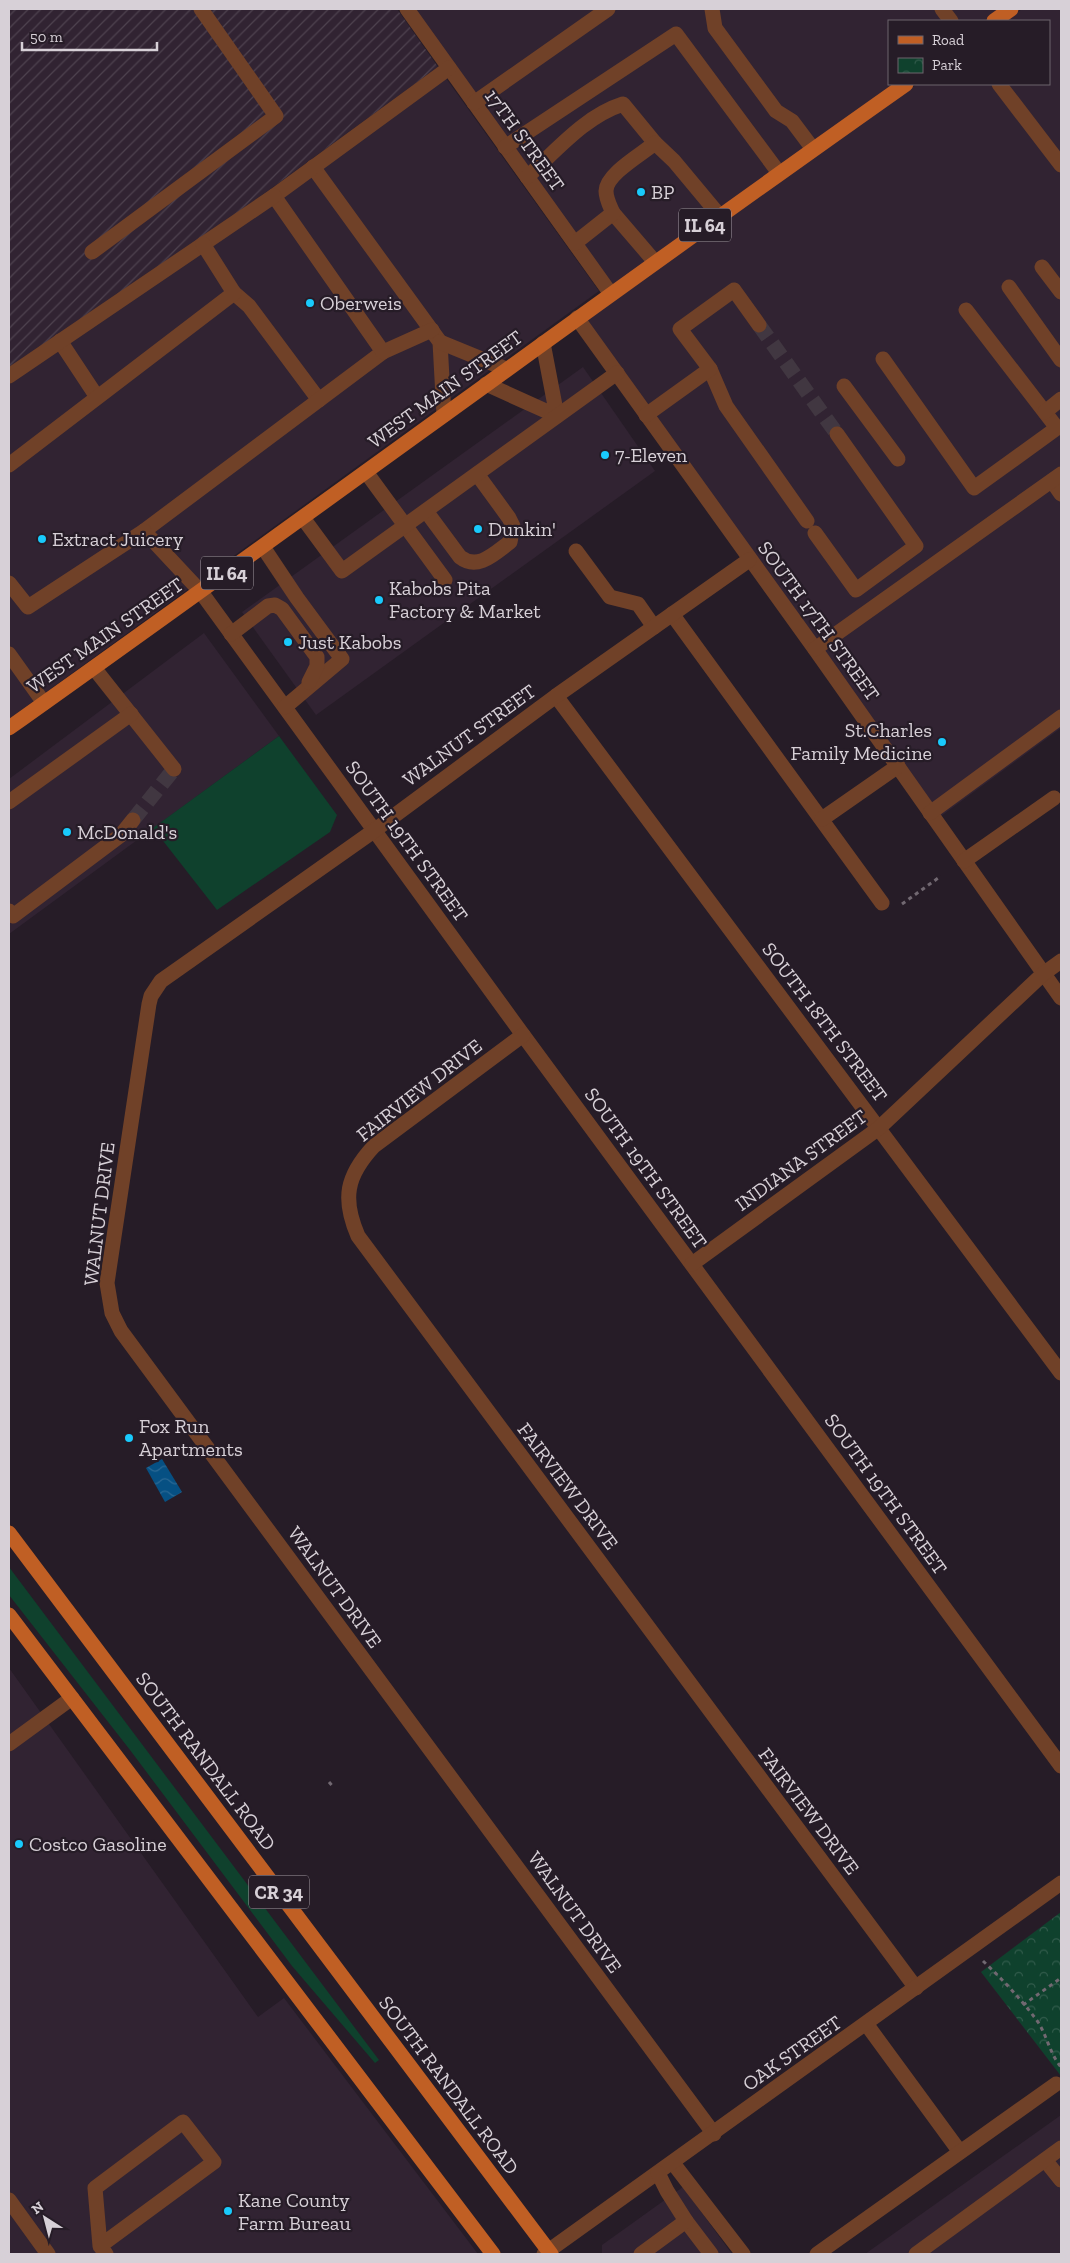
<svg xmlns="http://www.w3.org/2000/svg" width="1070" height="2263" font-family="'Zilla Slab',serif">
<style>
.built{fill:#312332}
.industrial{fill:url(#industrial-furrows)}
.grass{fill:#0f412d}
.park{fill:url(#park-crowns)}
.water{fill:url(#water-waves)}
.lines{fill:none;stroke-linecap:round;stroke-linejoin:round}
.minor-tunnel{stroke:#413741;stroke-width:15;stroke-dasharray:15 8;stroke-linecap:butt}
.path{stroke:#716871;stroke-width:3;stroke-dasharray:4 4;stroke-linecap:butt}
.minor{stroke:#704128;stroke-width:15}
.major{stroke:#c05f24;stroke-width:15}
.poi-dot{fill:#19cafc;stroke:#261c27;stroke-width:2}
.labels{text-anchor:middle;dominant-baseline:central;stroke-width:4.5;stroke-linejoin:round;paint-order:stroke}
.shield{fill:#261c27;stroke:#a29aa2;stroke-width:1}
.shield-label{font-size:19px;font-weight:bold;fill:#d7d0d7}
.street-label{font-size:20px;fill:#d7d0d7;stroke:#261c27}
.poi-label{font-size:20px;fill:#d7d0d7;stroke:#261c27;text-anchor:start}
</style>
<defs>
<pattern id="industrial-furrows" width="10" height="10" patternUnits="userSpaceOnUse" patternTransform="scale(1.25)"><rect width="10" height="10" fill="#312332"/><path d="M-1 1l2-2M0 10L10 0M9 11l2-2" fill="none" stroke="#4e424f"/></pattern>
<pattern id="park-crowns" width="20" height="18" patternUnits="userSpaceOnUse" patternTransform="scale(1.25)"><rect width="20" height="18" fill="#0f412d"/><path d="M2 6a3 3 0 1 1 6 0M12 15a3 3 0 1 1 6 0" fill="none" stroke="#315b4b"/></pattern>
<pattern id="water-waves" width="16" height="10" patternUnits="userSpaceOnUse" patternTransform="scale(1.25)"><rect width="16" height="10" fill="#065083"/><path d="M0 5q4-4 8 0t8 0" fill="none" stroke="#2a6894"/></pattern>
</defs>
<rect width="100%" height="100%" fill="#261c27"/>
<!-- built -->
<g class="built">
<path d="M414 9H936L946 21H889V84H898L611 287Z"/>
<path d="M947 9H1001L984 21H956Z"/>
<path d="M1022 9H1061V728L941 816 587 320 917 84H1049V21H1004Z"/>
<path d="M438 67 599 291 9 719V379Z"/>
<path d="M583 367 655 471 316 715 242 612Z"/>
<path d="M204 633 279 736 9 934V779Z"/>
<path d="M9 1668 258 2017 284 1998 478 2254H9Z"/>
<path d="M1061 2115V2254H865Z"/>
<path d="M683 2187 732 2254H602V2245Z"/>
</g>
<!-- industrial -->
<path class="industrial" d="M9 9H397L438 67 9 379Z"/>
<!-- grass -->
<g class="grass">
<path d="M279 736 337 815 330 832 217 910 153 828Z"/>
<path d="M9 1567 379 2060 375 2063 292 1966 130 1750 9 1595Z"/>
</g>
<!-- park -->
<path class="park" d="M1061 1912V2076L981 1972Z"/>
<!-- water -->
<path class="water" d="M162 1459 182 1492 165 1502 146 1468Z"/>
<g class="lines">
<!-- minor-tunnel -->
<g class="minor-tunnel">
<path d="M759 325 837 434"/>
<path d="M133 820 174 769"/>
</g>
<!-- path -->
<g class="path">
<path d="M902 904 941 876"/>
<path d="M329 1782 334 1788"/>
<path d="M983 1961C1003 1980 1022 2000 1038 2022 1047 2036 1050 2054 1061 2067"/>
<path d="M1023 2005 1061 1978"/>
</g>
<!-- minor -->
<g class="minor">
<path d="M407 9 611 294"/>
<path d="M712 9 715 28 776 111 792 121 813 149"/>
<path d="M942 9 951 21"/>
<path d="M999 84 1061 165"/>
<path d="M474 103 608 9"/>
<path d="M505 147 676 34 779 173"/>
<path d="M313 167 440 342 444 415"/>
<path d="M527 177C556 151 585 116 623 104L655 143"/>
<path d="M613 213 655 262"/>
<path d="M575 243 613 213C610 206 606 199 606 191 606 174 642 154 655 143L674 161 719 215"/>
<path d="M92 252 276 116 201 9"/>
<path d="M1042 267 1061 292"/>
<path d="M1009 287 1061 360"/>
<path d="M234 293 249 306 319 400"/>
<path d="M577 318 815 649 1061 998"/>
<path d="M432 330 383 352 144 531 201 592 523 1035 1061 1766"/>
<path d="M60 341 97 397"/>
<path d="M440 342 506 369"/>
<path d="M383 352 274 196 449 68"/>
<path d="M883 359 974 488 1057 428 966 310"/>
<path d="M710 369 726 406 807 521"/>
<path d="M9 376 274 196"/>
<path d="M486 384 557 416 543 343"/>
<path d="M844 386 898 459"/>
<path d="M1045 412 1061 399"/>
<path d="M646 415 710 369 680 329 734 290 759 325"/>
<path d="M9 465 234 293 203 244"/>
<path d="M366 472 445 580"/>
<path d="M1052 481 1061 494"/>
<path d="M426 511 460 557C478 571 495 553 510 542L513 526 509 518 477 474"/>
<path d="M303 518 342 571 617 373"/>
<path d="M815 533 856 590 916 546 837 434"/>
<path d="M263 547 297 598 342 659 285 707"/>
<path d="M576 551 610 597 638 604 654 627"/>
<path d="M9 583 28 607 144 531"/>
<path d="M672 614 882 903"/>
<path d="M231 634 268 606 275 605 282 609 317 657V666L309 682"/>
<path d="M815 649 1061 474"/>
<path d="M9 654 44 703"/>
<path d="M94 668 174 769"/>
<path d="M556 696 1061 1373"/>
<path d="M9 802 131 714"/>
<path d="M930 813 1061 717"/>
<path d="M822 819 898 766"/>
<path d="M964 861 1054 798"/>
<path d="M9 911 13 916 121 835 133 820"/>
<path d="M523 1035 374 1146C346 1176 342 1199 358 1236L916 1988"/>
<path d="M692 1264 879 1128 1043 974 1061 961"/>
<path d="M9 1744 72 1698"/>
<path d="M867 2025 960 2152"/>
<path d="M714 2134 121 1331 112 1313 107 1283 149 1004 151 996 161 981 375 830 556 696 749 560"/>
<path d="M1045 2160 1061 2180"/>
<path d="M673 2163 743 2254"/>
<path d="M9 2200 48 2254"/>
<path d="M686 2221 711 2254"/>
<path d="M100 2246 95 2188 183 2122 214 2162 100 2246 106 2254"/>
<path d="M544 2254 1061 1883"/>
<path d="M641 2254 686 2221 667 2191 658 2173"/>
<path d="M817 2254 1056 2084"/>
<path d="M916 2254 1061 2148"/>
</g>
<!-- major -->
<g class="major">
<path d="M994 21 1011 9"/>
<path d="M9 728C309 515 605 296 906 84"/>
<path d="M9 1533 551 2254"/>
<path d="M9 1615 493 2254"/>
</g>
</g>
<!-- markers -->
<g class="poi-dot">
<circle cx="641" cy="192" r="5"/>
<circle cx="310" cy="303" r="5"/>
<circle cx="605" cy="455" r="5"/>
<circle cx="478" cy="529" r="5"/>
<circle cx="42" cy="539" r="5"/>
<circle cx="379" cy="600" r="5"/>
<circle cx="288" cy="642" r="5"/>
<circle cx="942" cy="742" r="5"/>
<circle cx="67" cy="832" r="5"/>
<circle cx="129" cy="1438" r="5"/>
<circle cx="19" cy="1844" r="5"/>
<circle cx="228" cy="2211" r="5"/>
</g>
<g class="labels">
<!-- shield labels -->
<g class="shield">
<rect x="679" y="208.5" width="52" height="33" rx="4"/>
<rect x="201" y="556.5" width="52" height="33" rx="4"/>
<rect x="249" y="1875.5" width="60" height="33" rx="4"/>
</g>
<g class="shield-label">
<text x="705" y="225">IL 64</text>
<text x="227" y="573">IL 64</text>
<text x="279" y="1892">CR 34</text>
</g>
<!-- street labels -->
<g class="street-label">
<text transform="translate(525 140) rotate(54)">17TH STREET</text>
<text transform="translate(445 389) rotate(-36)">WEST MAIN STREET</text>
<text transform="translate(819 621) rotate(54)">SOUTH 17TH STREET</text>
<text transform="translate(105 635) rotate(-35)">WEST MAIN STREET</text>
<text transform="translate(469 735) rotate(-36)">WALNUT STREET</text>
<text transform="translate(407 841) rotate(54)">SOUTH 19TH STREET</text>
<text transform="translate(825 1022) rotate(53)">SOUTH 18TH STREET</text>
<text transform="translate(419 1090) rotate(-38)">FAIRVIEW DRIVE</text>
<text transform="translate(801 1160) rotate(-36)">INDIANA STREET</text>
<text transform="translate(646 1168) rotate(54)">SOUTH 19TH STREET</text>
<text transform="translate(99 1214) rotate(-83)">WALNUT DRIVE</text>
<text transform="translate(568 1486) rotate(53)">FAIRVIEW DRIVE</text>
<text transform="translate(886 1494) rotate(54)">SOUTH 19TH STREET</text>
<text transform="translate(335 1587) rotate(54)">WALNUT DRIVE</text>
<text transform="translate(206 1761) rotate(53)">SOUTH RANDALL ROAD</text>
<text transform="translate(809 1811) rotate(53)">FAIRVIEW DRIVE</text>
<text transform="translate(575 1912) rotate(54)">WALNUT DRIVE</text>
<text transform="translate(792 2053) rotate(-35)">OAK STREET</text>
<text transform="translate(449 2085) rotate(53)">SOUTH RANDALL ROAD</text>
</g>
<!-- poi labels -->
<g class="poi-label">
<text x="651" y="192">BP</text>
<text x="320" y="303">Oberweis</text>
<text x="615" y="455">7-Eleven</text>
<text x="488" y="529">Dunkin'</text>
<text x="52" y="539">Extract Juicery</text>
<text x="389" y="588">Kabobs Pita<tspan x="389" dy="23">Factory &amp; Market</tspan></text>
<text x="298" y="642">Just Kabobs</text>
<text x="932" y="730" text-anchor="end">St.Charles<tspan x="932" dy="23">Family Medicine</tspan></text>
<text x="77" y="832">McDonald's</text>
<text x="139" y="1426">Fox Run<tspan x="139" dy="23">Apartments</tspan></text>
<text x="29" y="1844">Costco Gasoline</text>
<text x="238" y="2200">Kane County<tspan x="238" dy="23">Farm Bureau</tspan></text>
</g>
</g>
<!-- border -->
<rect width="1070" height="2263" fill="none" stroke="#d7d0d7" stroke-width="20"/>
<!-- legend -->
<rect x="888" y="20" width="162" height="65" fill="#261c27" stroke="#6d646d"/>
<rect x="898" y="36" width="25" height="8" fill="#c05f24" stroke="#6d646d"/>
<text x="932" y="45" font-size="15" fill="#d7d0d7">Road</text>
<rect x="898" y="58" width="25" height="15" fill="url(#park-crowns)" stroke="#6d646d"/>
<text x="932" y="70" font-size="15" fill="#d7d0d7">Park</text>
<!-- north arrow -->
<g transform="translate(45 2218) rotate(324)" stroke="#261c27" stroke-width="4" paint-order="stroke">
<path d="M0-4L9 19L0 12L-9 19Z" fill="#d7d0d7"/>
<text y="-8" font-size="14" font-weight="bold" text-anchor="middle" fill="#d7d0d7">N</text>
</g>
<!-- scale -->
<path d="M22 42v8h135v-8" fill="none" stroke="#d7d0d7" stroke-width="2.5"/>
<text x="30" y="42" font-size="15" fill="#d7d0d7" stroke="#261c27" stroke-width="4" paint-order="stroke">50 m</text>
</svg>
